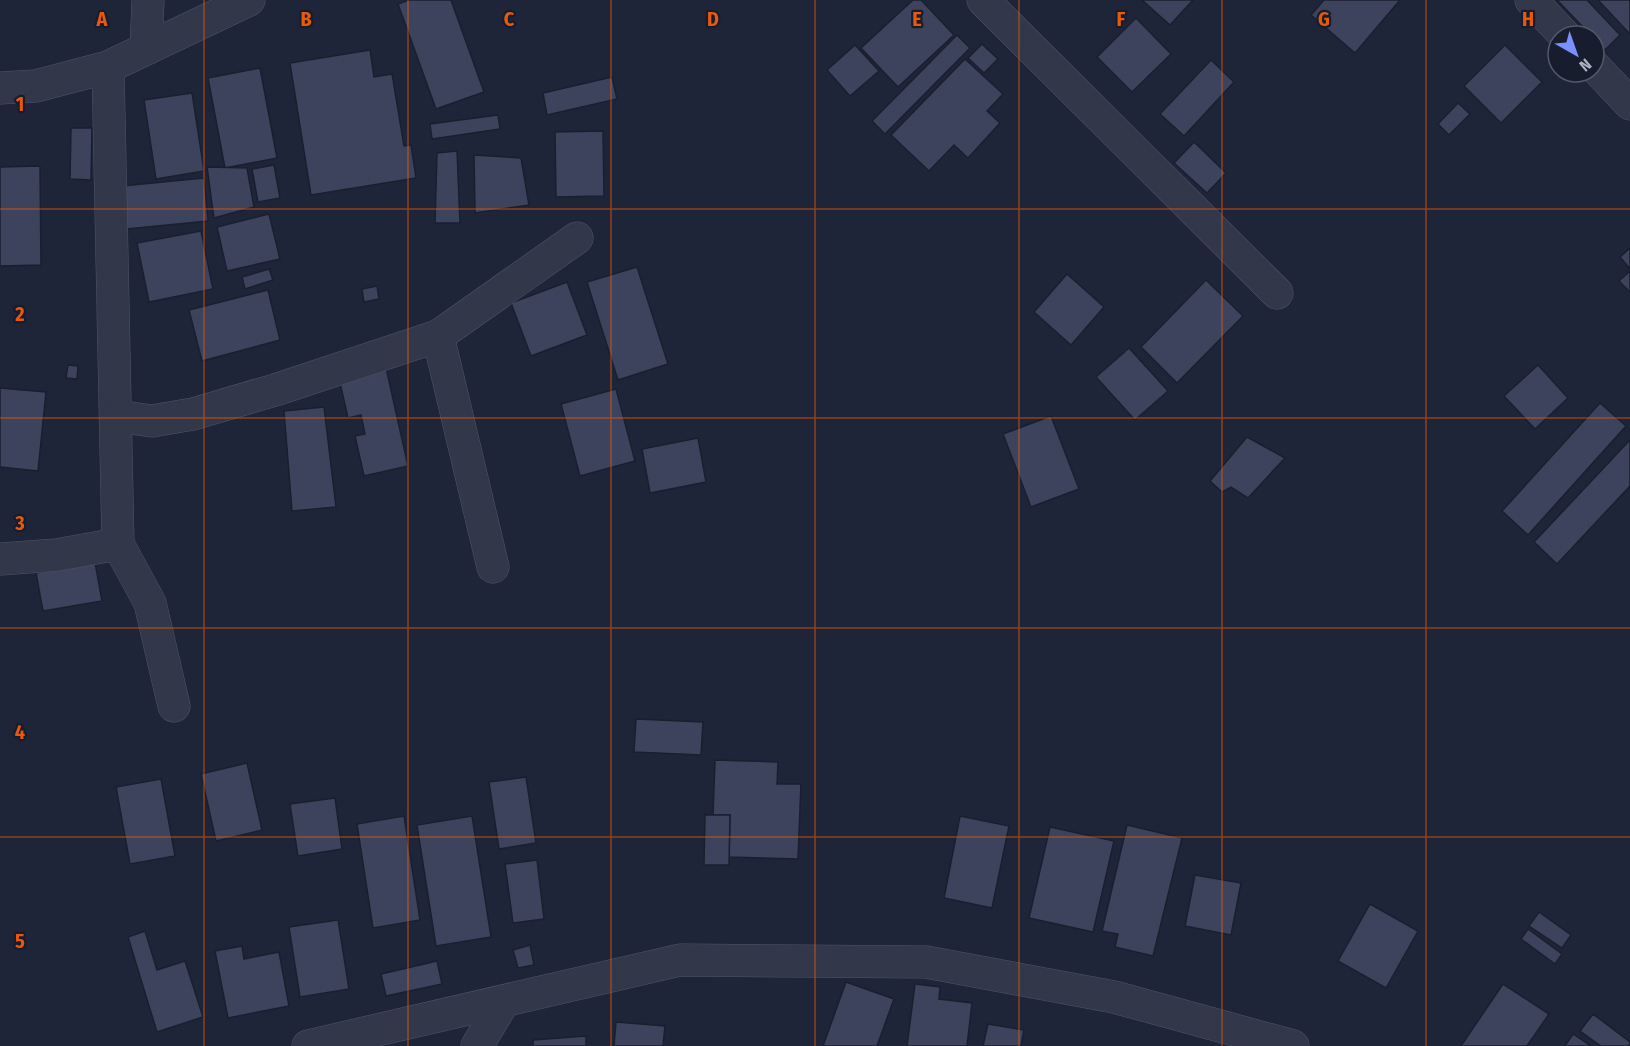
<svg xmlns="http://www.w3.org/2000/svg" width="1630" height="1046" font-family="'Fira Sans Condensed',sans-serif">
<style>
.building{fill:#3d435c;stroke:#1a1f30;stroke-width:1.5}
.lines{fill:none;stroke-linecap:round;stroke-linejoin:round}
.street-casing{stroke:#505467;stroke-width:33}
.street{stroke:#33374a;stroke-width:32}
.grid{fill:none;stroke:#e8590c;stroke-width:1.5;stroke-opacity:0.55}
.grid-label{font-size:20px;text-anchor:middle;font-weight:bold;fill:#e8590c;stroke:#181d2e;stroke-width:4.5;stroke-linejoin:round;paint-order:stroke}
</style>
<rect width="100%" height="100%" fill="#1f2539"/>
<!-- building -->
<g class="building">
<path d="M409 0H451L484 92 436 109 398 4Z"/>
<path d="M913 0H921L954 35 898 87 861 48Z"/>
<path d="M1142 0H1193L1170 25Z"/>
<path d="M1324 0H1400L1355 53 1311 15Z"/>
<path d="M1557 0H1587L1620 35 1605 50Z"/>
<path d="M1598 0H1630V34Z"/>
<path d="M1136 18 1171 54 1132 92 1097 57Z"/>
<path d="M957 35 970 48 885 134 872 121Z"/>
<path d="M982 44 998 59 984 73 968 58Z"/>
<path d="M855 45 879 71 850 96 827 70Z"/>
<path d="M1505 45 1542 82 1501 123 1464 86Z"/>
<path d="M370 50 374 77 392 74 404 146 411 145 416 178 311 195 290 63Z"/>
<path d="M965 59 1003 94 987 111 1000 123 968 158 954 145 929 171 891 135Z"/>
<path d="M1211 60 1234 82 1184 136 1160 114Z"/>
<path d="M260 68 277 158 225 168 208 78Z"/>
<path d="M612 77 617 99 547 115 543 93Z"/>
<path d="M192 93 204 171 156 179 144 100Z"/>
<path d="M1458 103 1470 114 1449 135 1438 124Z"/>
<path d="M498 115 500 129 432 139 430 124Z"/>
<path d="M71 128H92L91 180 70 179Z"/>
<path d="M603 131 604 196 556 197 555 132Z"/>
<path d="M1194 142 1226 173 1207 193 1174 163Z"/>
<path d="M457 151 460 223H435L437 153Z"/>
<path d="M474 155 521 158 529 205 475 213Z"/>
<path d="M274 165 280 198 258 202 252 169Z"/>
<path d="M40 166 41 265 0 266V167Z"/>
<path d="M207 167 247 168 254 207 214 218Z"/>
<path d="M204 178 208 221 116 230 112 187Z"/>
<path d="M269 214 280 259 227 271 217 227Z"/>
<path d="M201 231 213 289 149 302 137 243Z"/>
<path d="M1630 248V269L1620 257Z"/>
<path d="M637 267 668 364 618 380 587 282Z"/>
<path d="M269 269 273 280 245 289 242 277Z"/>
<path d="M1630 271V292L1619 281Z"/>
<path d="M1067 274 1104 307 1071 345 1034 312Z"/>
<path d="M1206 280 1243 316 1177 383 1141 347Z"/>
<path d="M567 282 587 335 531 356 511 303Z"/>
<path d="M377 286 379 299 364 302 362 289Z"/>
<path d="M268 290 280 340 202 361 189 310Z"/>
<path d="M1129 348 1168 391 1135 420 1096 377Z"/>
<path d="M385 363 408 466 364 476 355 436 365 434 361 415 348 418 338 374Z"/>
<path d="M68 365 78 366 77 379 66 378Z"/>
<path d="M1538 365 1568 398 1535 429 1504 396Z"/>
<path d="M0 388 46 392 38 471 0 467Z"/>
<path d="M616 389 635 461 580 476 561 404Z"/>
<path d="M1600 403 1626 426 1528 535 1502 511Z"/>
<path d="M324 407 336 507 292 511 284 411Z"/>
<path d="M1051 416 1079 489 1031 507 1003 434Z"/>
<path d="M1247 437 1285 458 1248 498 1231 487 1222 492 1210 481Z"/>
<path d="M698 438 706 482 650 493 642 449Z"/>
<path d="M1630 440V486L1557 564 1534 542Z"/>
<path d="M95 562 102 601 43 611 36 573Z"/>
<path d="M636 719 703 722 701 755 634 752Z"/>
<path d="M715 760 778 762 777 784H801L798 859 729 857 730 815H713Z"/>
<path d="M247 763 262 830 216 841 201 774Z"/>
<path d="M526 777 536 843 499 849 489 782Z"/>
<path d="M161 779 175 856 130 864 116 787Z"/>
<path d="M335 798 342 849 298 856 290 804Z"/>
<path d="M705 815H730L729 865H704Z"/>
<path d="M404 816 420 920 373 928 357 824Z"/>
<path d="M472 816 491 937 436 946 417 825Z"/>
<path d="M960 816 1009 826 992 908 944 898Z"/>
<path d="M1127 825 1182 838 1153 956 1115 947 1118 934 1102 931Z"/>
<path d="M1050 827 1114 841 1093 932 1029 918Z"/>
<path d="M537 860 544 919 513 923 505 864Z"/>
<path d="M1195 875 1241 883 1231 935 1185 926Z"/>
<path d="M1370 904 1418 931 1386 988 1338 961Z"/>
<path d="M1539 912 1571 935 1562 948 1529 926Z"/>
<path d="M338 920 349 989 300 997 289 927Z"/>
<path d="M1528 929 1562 954 1555 964 1521 939Z"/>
<path d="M145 931 157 970 185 961 203 1017 157 1032 128 937Z"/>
<path d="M530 945 534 965 518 968 513 950Z"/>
<path d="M242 946 244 959 279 952 289 1006 228 1018 215 951Z"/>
<path d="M437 961 442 984 386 996 381 974Z"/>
<path d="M846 982 894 999 877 1046H823Z"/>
<path d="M915 984 940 987 939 999 972 1003 967 1046H907Z"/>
<path d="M1503 984 1549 1014 1527 1046H1461Z"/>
<path d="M1593 1014 1630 1042 1629 1046H1601L1580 1031Z"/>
<path d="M616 1022 665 1026 663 1046H614Z"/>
<path d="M988 1024 1024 1030 1021 1046H983Z"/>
<path d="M1573 1034 1591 1046H1565Z"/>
<path d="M586 1036V1046H533V1040Z"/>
</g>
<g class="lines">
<!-- street casing -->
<g class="street-casing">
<g id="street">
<path d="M983 0 1277 293"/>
<path d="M1531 0 1565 36"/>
<path d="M146 49 148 0"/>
<path d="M1594 66 1630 104"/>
<path d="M108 67 118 544"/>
<path d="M0 88 36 86 108 67 249 0"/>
<path d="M438 336 493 567"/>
<path d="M116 416 152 421 193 414 275 390 438 336 577 238"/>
<path d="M0 559 56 555 118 544 150 603 174 706"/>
<path d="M308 1046 680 960 926 962 1114 997 1293 1046"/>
<path d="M477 1046 504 1001"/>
</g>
</g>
<!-- street -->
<use href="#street" class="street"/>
</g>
<!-- grid -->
<path class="grid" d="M204 0V1046M408 0V1046M611 0V1046M815 0V1046M1019 0V1046M1222 0V1046M1426 0V1046M0 209H1630M0 418H1630M0 628H1630M0 837H1630"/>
<g class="grid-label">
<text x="102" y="26">A</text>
<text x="306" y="26">B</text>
<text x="509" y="26">C</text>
<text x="713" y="26">D</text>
<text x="917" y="26">E</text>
<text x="1121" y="26">F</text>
<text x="1324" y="26">G</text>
<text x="1528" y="26">H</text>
<text x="20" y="111">1</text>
<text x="20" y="321">2</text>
<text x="20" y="530">3</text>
<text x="20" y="739">4</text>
<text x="20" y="948">5</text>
</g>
<!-- north arrow -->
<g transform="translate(1576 54) rotate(140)"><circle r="28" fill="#181d2e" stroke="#54586b" stroke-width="1.5"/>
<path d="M0-4.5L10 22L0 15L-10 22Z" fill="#7990ff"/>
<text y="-9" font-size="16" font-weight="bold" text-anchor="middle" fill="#adb1c6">N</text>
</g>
</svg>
